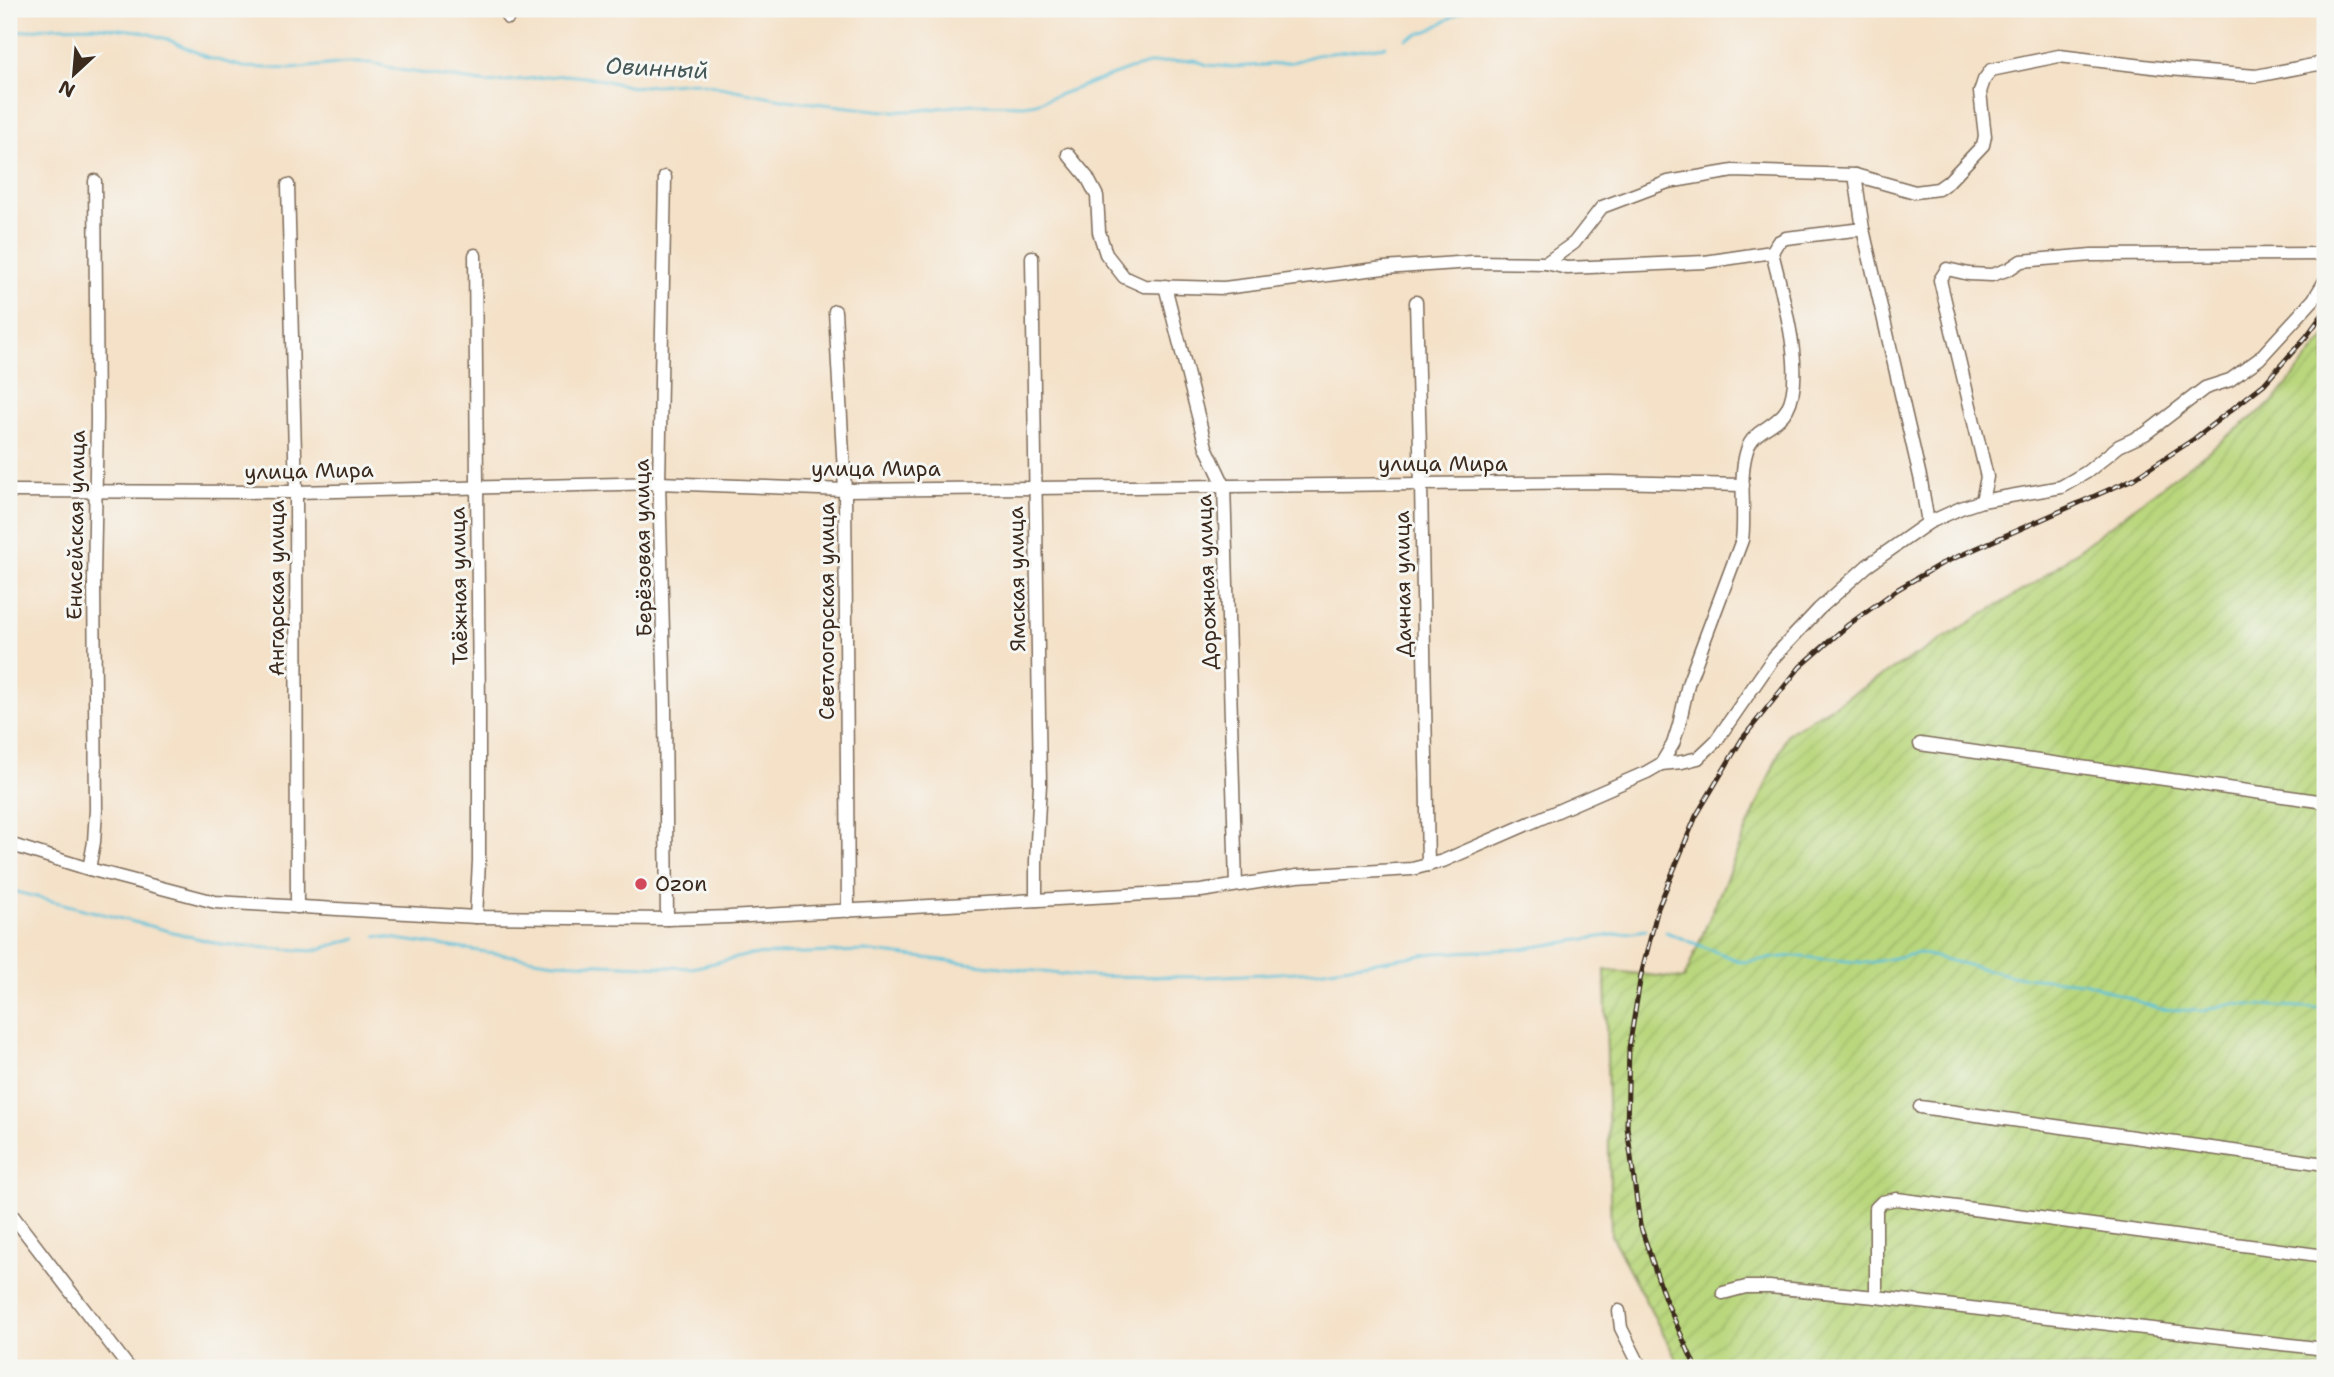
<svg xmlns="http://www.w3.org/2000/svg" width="2334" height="1377" font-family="'Shantell Sans',sans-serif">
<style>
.garden{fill:url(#garden-furrows);stroke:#7a804e;stroke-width:2}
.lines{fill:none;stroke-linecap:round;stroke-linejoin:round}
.stream{stroke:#5dc2db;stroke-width:2.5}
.minor-casing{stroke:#7c6a59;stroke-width:15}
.minor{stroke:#fff;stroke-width:12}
.rail-casing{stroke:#3b2a1e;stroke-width:5}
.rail{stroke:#f6f6f2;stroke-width:2.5;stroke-dasharray:8;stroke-linecap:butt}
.poi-dot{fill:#d1495b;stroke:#f6f6f2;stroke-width:2.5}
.labels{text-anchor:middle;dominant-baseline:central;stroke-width:6;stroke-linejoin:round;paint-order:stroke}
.street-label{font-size:21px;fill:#3b2a1e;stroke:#f6f6f2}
.poi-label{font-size:21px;fill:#3b2a1e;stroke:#f6f6f2;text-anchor:start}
.water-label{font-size:23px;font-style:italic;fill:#455857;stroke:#f6f6f2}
</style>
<defs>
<pattern id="garden-furrows" width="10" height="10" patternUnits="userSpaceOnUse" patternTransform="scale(1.75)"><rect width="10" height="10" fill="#b9d77d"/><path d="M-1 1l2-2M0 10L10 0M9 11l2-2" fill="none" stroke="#a0b96c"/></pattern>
</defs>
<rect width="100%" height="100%" fill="#f6f6f2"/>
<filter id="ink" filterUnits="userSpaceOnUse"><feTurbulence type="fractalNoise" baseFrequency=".0143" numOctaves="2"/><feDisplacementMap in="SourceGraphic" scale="14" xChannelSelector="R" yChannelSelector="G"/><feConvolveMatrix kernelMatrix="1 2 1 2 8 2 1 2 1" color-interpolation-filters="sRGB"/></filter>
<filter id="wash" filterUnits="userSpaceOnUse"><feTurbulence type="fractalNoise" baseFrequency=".00686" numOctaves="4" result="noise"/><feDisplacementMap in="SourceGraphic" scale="28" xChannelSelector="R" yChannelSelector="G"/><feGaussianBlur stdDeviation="1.57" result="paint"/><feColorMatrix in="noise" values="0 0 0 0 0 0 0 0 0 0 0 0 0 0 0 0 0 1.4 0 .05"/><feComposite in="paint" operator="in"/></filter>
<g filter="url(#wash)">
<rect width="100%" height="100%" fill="#f4e1c7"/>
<!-- garden -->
<path class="garden" d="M2325 337V1368H1681L1611 1235 1605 970 1684 979 1787 734 2038 581 2274 401Z"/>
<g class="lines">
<!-- stream -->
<g class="stream">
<path d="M9 33 53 27 93 26 139 31 167 39 209 58 244 67 291 69 345 63H373L399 70 488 83 565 75 594 78 632 87 694 82 787 100 885 111H913L973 104 1024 105 1036 103 1130 69 1153 63 1195 60 1207 65 1231 67 1266 65 1293 62 1316 55 1386 46"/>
<path d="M1406 39 1430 30 1466 9"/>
<path d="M9 890 224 945 313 951 357 938"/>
<path d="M1666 932 1742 962 1792 956 1868 963 1919 953 2012 976 2084 982 2160 1009 2203 1011 2228 1004 2325 1008"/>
<path d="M376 936 555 962 692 968 749 955 865 951 1077 976 1205 977 1317 971 1435 953 1520 949 1646 930"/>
</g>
</g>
</g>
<g filter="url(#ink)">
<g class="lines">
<!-- minor casing -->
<g class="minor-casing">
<g id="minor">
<path d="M508 18 511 9"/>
<path d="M1068 154 1087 177 1097 196 1099 232 1106 254 1124 277 1144 286 1224 288 1384 268 1472 262 1546 263 1567 268 1705 262 1772 252 1778 242 1786 238 1863 229"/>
<path d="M1855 175 1863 229 1921 481 1928 523"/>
<path d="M665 177 659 483 665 706 667 919"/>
<path d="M288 185 296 492 297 907"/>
<path d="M475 255 479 709V861L476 917"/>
<path d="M1032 257 1040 784 1036 861V900"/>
<path d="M1546 263 1574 243 1602 207 1668 182 1733 171 1855 175 1915 192 1938 189 1948 182 1983 145 1985 136 1980 92 1984 80 1991 70 2059 56 2169 69 2256 76 2318 64 2325 67"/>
<path d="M1165 286 1206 447 1224 485 1236 885"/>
<path d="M1416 302 1421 484 1428 865"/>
<path d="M835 311 845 490 848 911"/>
<path d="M9 491 296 492 659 483 845 490 1609 482 1743 485"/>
<path d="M1982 501 1987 477 1940 280 1947 269 1969 274 1992 275 2009 269 2021 261 2092 255 2325 254"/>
<path d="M1920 744 2325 802"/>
<path d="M1661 764 1682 762 1698 758 1716 741 1774 657 1819 609 1867 566 1928 523 1961 508 1982 501 2061 487 2087 472 2119 446 2145 434 2205 388 2230 380 2259 359 2314 299 2325 281"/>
<path d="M9 844 89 869 215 902 476 917 667 919 729 917 1201 891 1297 876 1412 869 1443 861 1647 772 1661 764 1673 744 1679 725 1688 684 1742 540C1746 511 1738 478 1747 450 1753 429 1777 427 1787 409 1807 374 1781 291 1772 252"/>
<path d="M89 869 94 842 96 810 94 578 97 419 95 181"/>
<path d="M1920 1107 2325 1164"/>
<path d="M9 1211 129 1368"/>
<path d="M1723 1293 1746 1287H1769L1876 1297 2325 1349"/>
<path d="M1876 1297V1208L1882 1202 1897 1199 2325 1256"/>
<path d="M1619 1311 1621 1328 1641 1368"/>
</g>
</g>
<!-- minor -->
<use href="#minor" class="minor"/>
<!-- rail casing -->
<g class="rail-casing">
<path id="rail" d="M1696 1368 1665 1299 1640 1225 1627 1127 1629 1048 1641 975 1658 908 1696 816 1742 739 1800 667 1848 625 1898 589 1941 564 2133 479 2194 439 2264 384 2306 337 2325 311"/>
</g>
<!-- rail -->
<use href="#rail" class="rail"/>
</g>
</g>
<!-- markers -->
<circle class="poi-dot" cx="641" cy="884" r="7"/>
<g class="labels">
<!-- street labels -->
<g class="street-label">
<text x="1443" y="464">улица Мира</text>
<text x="876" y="469">улица Мира</text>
<text transform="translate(309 471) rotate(-1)">улица Мира</text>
<text transform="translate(76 525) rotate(-89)">Енисейская улица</text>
<text transform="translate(643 548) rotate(-91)">Берёзовая улица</text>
<text transform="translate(1017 579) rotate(-91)">Ямская улица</text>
<text transform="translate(1207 582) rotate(-92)">Дорожная улица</text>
<text transform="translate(1403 584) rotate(-91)">Дачная улица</text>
<text transform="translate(459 586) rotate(-91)">Таёжная улица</text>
<text transform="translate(277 588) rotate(-90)">Ангарская улица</text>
<text transform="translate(827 611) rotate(-90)">Светлогорская улица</text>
</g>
<!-- poi labels -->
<g class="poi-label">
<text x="655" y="884">Ozon</text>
</g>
<!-- water labels -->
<g class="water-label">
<text transform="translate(657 68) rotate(3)">Овинный</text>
</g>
</g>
<!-- margin -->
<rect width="2334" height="1377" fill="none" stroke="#f6f6f2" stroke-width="35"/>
<!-- north arrow -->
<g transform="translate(74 74) rotate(206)" stroke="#f6f6f2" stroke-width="5" paint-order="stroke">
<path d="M0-5L12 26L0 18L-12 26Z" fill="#3b2a1e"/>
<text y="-10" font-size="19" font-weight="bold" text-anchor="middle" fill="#3b2a1e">N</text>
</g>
</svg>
